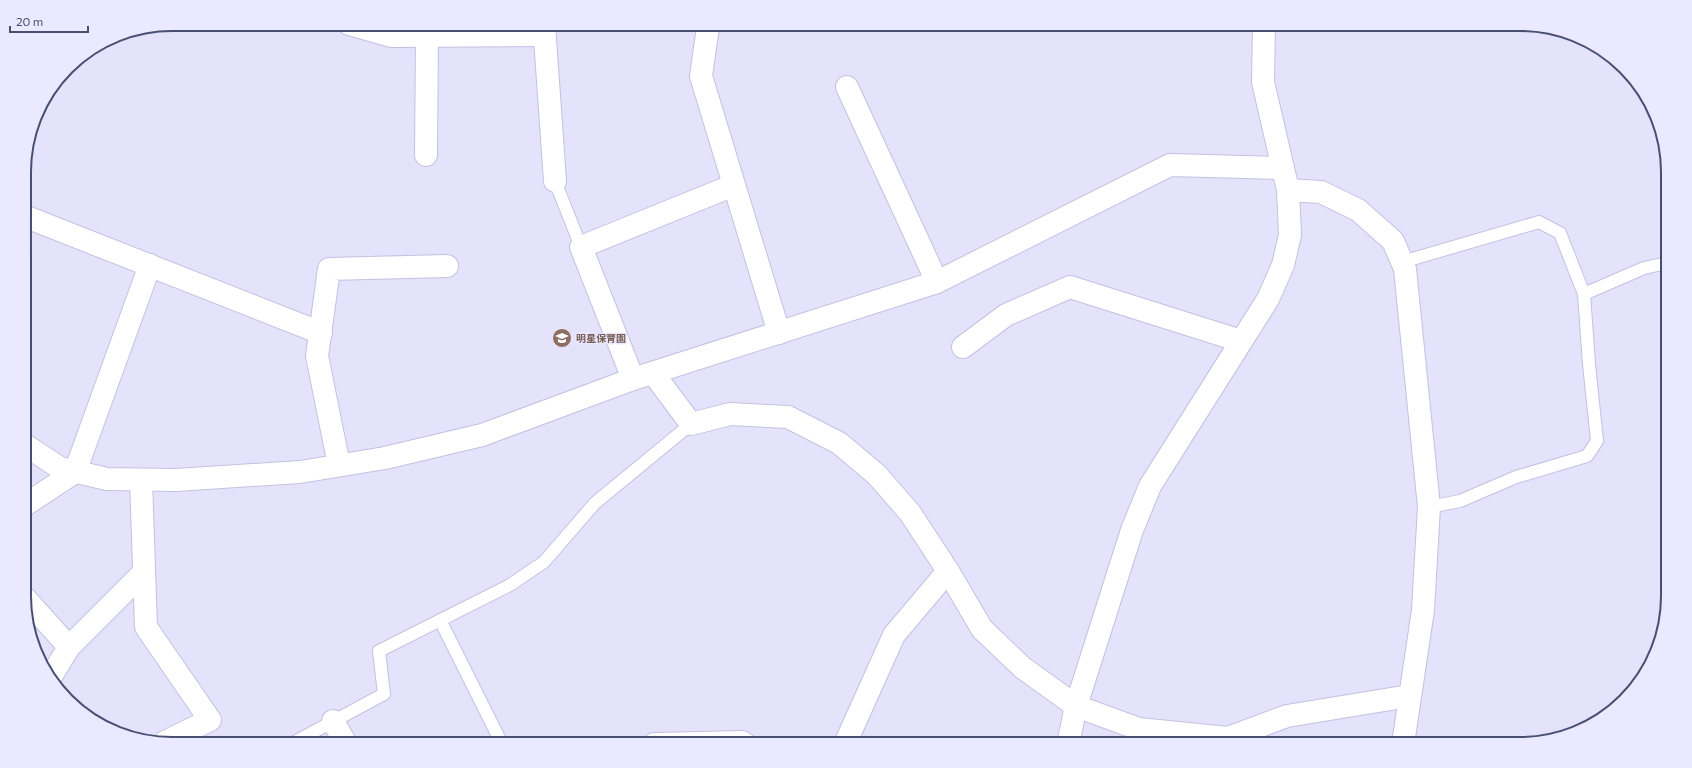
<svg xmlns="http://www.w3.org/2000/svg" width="1692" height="768" font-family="Commissioner,'Noto Sans JP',sans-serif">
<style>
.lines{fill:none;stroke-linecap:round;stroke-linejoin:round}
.lane-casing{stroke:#c1c2e2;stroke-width:14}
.street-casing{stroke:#c1c2e2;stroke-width:24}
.lane{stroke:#fff;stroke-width:12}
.street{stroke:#fff;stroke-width:22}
.labels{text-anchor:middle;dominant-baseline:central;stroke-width:3;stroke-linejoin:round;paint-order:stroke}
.education-label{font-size:10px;font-weight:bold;fill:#785e54;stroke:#ebe9ff;text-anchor:start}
.rim{fill:none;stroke:#494f73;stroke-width:2}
</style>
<rect width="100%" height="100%" fill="#e5e3fc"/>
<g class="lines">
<!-- lane casing -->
<g class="lane-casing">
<g id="lane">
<path d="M555 181 581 247"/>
<path d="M1402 262 1539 222 1560 233 1584 294 1589 364 1597 441 1587 456 1516 477 1460 501 1429 507"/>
<path d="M1584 294 1644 268 1667 263"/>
<path d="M440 620 502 744"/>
<path d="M291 744 384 694 379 651 510 585 544 562 595 503 691 424"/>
</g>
</g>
<!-- street casing -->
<g class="street-casing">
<g id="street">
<path d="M349 24 391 36 544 35"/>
<path d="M544 24 555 181"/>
<path d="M708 27 701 76 779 333"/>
<path d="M847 87 937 282"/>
<path d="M426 155 427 35"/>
<path d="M1288 190 1321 192 1358 210 1393 241 1405 269 1429 507 1423 610 1403 744"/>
<path d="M24 216 321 333"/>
<path d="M963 347 1006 315 1070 287 1241 341"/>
<path d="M653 373 691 424 730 414 788 417 839 443 877 475 910 513 948 571 982 629 1023 668 1076 706 1139 729 1228 738 1287 716 1409 696"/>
<path d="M633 379 581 247 734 185"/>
<path d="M25 445 60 468 107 479 176 480 300 472 385 458 482 435 633 379 937 282 1170 165 1283 168"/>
<path d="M339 465 317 356 329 269 447 266"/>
<path d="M141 480 146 627 210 720 165 742"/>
<path d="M25 505 75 472 150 265"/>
<path d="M25 598 69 647 50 678"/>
<path d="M69 647 144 572"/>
<path d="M333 721 346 744"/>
<path d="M654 744 742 742 745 744"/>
<path d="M845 744 894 635 948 571"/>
<path d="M1068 744 1076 706 1132 530 1150 486 1268 299 1283 265 1290 235 1288 190 1263 82 1264 24"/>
</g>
</g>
<!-- lane -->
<use href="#lane" class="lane"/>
<!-- street -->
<use href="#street" class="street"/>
</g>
<!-- icons -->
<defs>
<g id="school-disc" transform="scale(1)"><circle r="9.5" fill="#8d6e63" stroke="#ebe9ff"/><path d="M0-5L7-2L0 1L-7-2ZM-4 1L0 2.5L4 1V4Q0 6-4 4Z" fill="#fff"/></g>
</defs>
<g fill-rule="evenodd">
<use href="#school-disc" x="562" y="338"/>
</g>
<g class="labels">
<!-- education labels -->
<g class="education-label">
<text x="576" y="338">明星保育園</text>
</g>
</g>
<!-- crop -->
<path d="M0 0H1692V768H0ZM172 31H1520A141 141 0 0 1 1661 172V596A141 141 0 0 1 1520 737H172A141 141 0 0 1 31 596V172A141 141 0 0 1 172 31Z" fill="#ebe9ff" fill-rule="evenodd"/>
<path class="rim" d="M172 31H1520A141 141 0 0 1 1661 172V596A141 141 0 0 1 1520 737H172A141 141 0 0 1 31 596V172A141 141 0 0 1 172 31Z"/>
<!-- scale -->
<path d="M10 26v6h78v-6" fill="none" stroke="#494f73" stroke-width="2"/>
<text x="16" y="26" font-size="12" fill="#494f73" stroke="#ebe9ff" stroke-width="3" paint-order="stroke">20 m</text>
</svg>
